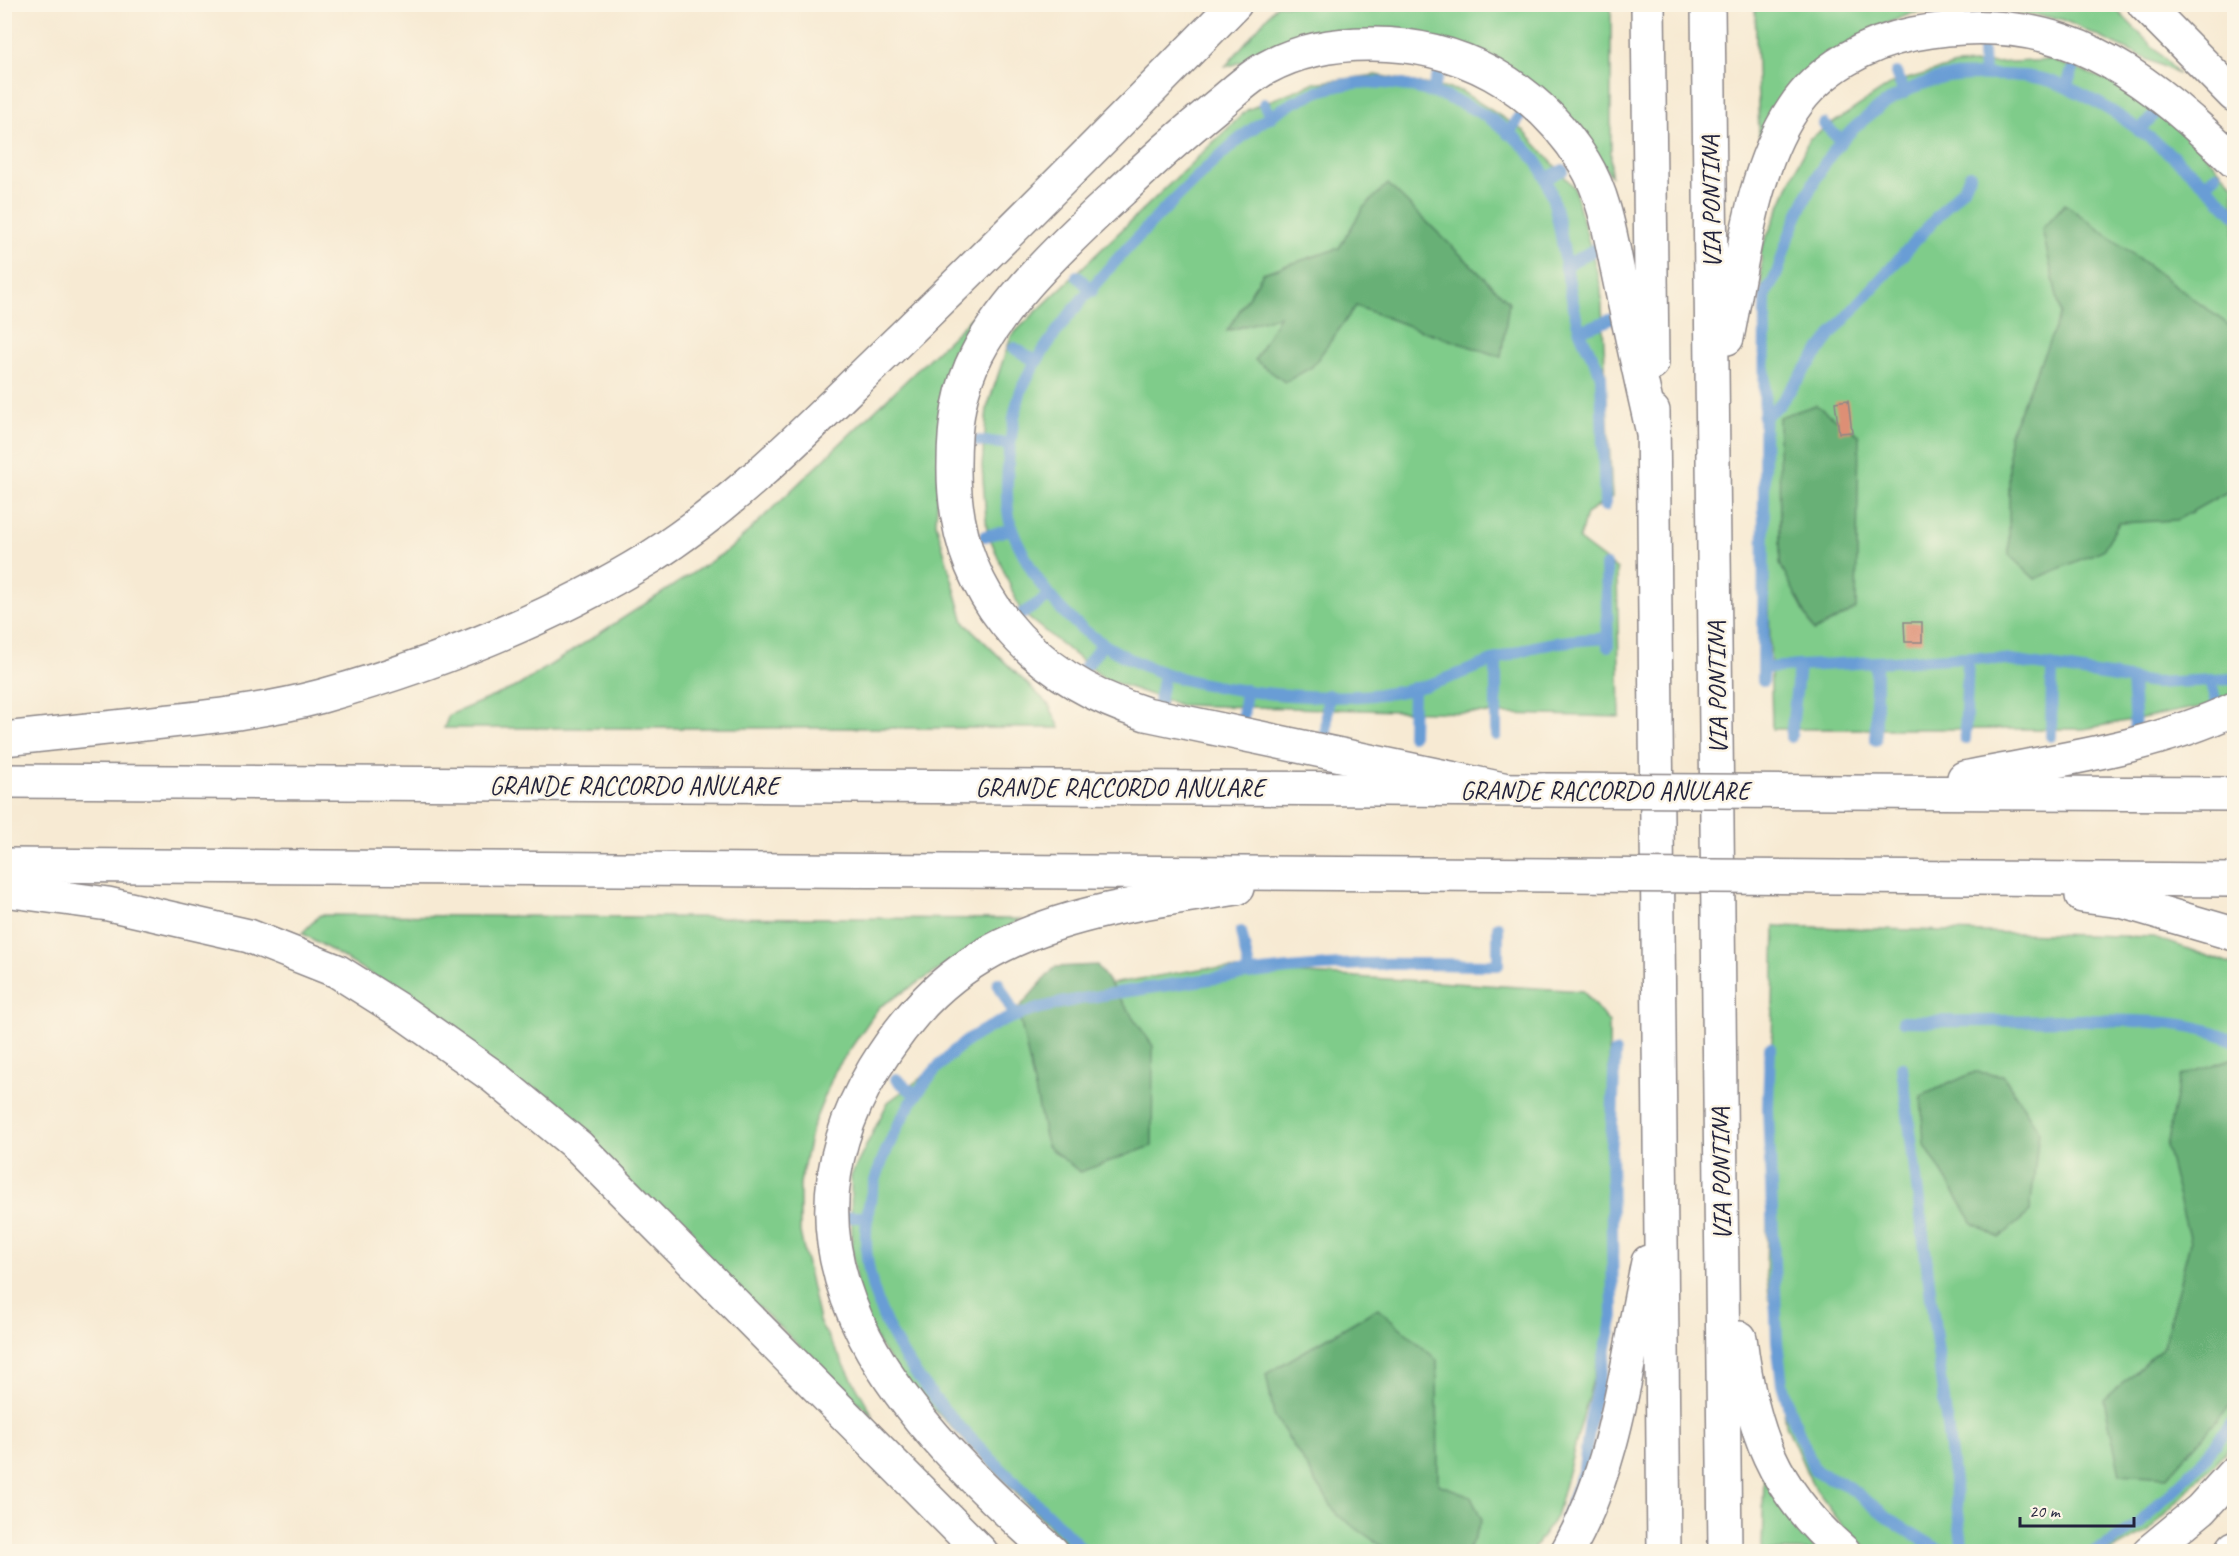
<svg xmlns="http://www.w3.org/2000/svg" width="2239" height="1556" font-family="Caveat,sans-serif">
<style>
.green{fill:#7fcc8a;stroke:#507762;stroke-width:1.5}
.forest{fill:#67b076;stroke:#446958;stroke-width:1.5}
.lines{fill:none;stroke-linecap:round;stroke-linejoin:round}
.stream{stroke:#699dd5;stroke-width:12}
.building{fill:#dd8f75}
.highway-casing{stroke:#8c8687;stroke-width:36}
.highway{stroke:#fff;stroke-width:33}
.highway-bridge-casing{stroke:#8c8687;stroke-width:36;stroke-linecap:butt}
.highway-bridge{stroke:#fff;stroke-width:33}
.labels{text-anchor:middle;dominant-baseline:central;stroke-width:5;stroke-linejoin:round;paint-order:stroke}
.street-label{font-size:26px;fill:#22223b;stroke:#fcf5e5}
</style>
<rect width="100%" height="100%" fill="#fcf5e5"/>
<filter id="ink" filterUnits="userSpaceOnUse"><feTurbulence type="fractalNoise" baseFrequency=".0167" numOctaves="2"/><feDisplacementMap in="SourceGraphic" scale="12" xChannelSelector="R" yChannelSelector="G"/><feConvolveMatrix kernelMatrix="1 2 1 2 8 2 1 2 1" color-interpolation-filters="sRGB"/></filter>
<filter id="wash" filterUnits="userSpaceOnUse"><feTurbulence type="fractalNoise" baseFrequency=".008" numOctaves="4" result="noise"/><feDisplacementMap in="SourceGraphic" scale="24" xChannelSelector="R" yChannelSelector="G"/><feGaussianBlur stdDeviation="1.35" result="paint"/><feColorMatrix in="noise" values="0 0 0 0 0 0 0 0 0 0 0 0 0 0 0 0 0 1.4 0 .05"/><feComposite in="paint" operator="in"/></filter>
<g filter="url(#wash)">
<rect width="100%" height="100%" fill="#f7ead3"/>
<!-- green -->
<g class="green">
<path d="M1277 5H1611V176L1561 107 1342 32 1225 67Z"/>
<path d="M1755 5H2112L2179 74 2061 19 1973 6 1913 13 1870 30 1809 68 1759 136Z"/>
<path d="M2051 60 2104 79 2154 100 2234 185V693L2211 705 2084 729H1772L1761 250 1809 139 1893 83 1956 65Z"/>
<path d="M1376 75 1461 91 1524 131 1574 187 1601 287 1612 497 1586 514 1579 540 1617 569 1620 717 1180 705 1105 679 1021 612 987 531 982 466 987 408 1011 336 1247 110 1313 83Z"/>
<path d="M987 303 942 409 936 523 964 622 1049 705 1060 728H444L449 715 518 686 730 549Z"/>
<path d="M320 915 1021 919 879 1007 835 1071 812 1128 800 1183V1232L819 1321 874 1417 567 1125 396 989 302 933Z"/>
<path d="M1775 926 2154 937 2234 965V1443L2149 1531 2111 1551H1870L1845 1529 1813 1486 1786 1425 1766 1272Z"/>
<path d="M1206 968 1583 991 1609 1023 1611 1312 1556 1517 1532 1551H1073L898 1373 860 1315 852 1248 851 1176 888 1102 1002 1019 1092 987Z"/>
<path d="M1764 1474 1816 1551H1762Z"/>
</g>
<!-- forest -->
<g class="forest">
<path d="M1388 184 1509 302 1501 357 1414 328 1356 306 1312 367 1285 382 1255 360 1279 316 1227 331 1263 273 1339 248 1363 208Z"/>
<path d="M2065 204 2234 329V488L2177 520 2119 523 2103 550 2035 579 2009 555V435L2061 314 2042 229Z"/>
<path d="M1816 405 1859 435 1856 609 1814 631 1780 564 1779 417Z"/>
<path d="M1097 965 1153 1046 1152 1146 1080 1172 1047 1146 1018 1009 1055 967Z"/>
<path d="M2234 1058V1401L2167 1477 2120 1474 2104 1400 2163 1347 2190 1242 2166 1146 2180 1076Z"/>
<path d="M1975 1072 2003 1075 2039 1131 2030 1212 1999 1238 1973 1223 1924 1144 1921 1096Z"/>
<path d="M1378 1308 1437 1360 1438 1484 1471 1496 1482 1520 1468 1551H1389L1337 1515 1274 1415 1266 1374Z"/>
</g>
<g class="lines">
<!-- stream -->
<g class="stream">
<path d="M1983 51 1984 75"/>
<path d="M1896 73 1904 93"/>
<path d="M2066 87 2074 66"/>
<path d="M1432 90 1438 76"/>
<path d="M1264 104 1271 117"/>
<path d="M1824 124 1841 141"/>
<path d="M2139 131 2154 115"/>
<path d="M1508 134 1519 118"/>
<path d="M1547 178 1563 170"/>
<path d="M2205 185 2216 175"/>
<path d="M1565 266 1599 247"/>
<path d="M1077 276 1092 291"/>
<path d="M1580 331 1612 319"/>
<path d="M1014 348 1037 362"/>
<path d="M1763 417 1779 405 1834 331 1965 186 1970 175"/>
<path d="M978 441 1010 444"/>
<path d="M1605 506 1601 377C1597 360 1585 347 1580 331 1564 284 1563 194 1534 158 1493 104 1399 70 1333 87 1267 104 1209 165 1162 212 1117 258 1050 329 1023 386 1014 407 1012 432 1009 453 1007 476 1005 500 1010 522 1013 536 1021 548 1027 561 1061 627 1125 666 1195 682 1254 695 1332 701 1392 693 1439 687 1484 661 1530 648 1554 641 1582 640 1607 638"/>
<path d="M985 536 1012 529"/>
<path d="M1606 566 1608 646"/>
<path d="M1020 615 1050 596"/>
<path d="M1876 664V740"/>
<path d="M1764 668 1968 657 2005 660 2154 683 2234 679"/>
<path d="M1080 674 1102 645"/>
<path d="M2132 680 2135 729"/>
<path d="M2210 680 2219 714"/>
<path d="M1763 681 1765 293C1779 278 1781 257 1788 239 1799 211 1812 182 1829 157 1854 121 1903 85 1947 77 1965 74 1984 75 2002 75 2020 76 2039 76 2056 83 2117 105 2190 167 2234 214"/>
<path d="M1157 713 1164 674"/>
<path d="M1242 725 1246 690"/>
<path d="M1326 734 1328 695"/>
<path d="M1496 735V659"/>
<path d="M1412 736 1413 688"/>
<path d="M2051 736 2052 666"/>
<path d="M1791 737 1799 666"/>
<path d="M1965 739 1968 657"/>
<path d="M1241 932 1250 974"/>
<path d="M998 983 1015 1016"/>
<path d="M1903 1021C1964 1022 2025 1020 2086 1020 2132 1021 2193 1019 2234 1041"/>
<path d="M1770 1048 1768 1108 1777 1341 1782 1384 1790 1411 1815 1471 1846 1485 1898 1525 1943 1552"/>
<path d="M1902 1067 1963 1552"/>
<path d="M896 1079 916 1095"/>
<path d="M847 1217H868"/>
<path d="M1557 1542 1584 1469 1590 1421 1613 1316 1611 1146 1615 1053"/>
<path d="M1085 1552C1019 1481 927 1412 886 1323 858 1262 860 1210 887 1149 907 1102 939 1054 986 1029 1034 1004 1090 997 1143 989 1216 978 1290 966 1364 964 1409 963 1454 965 1498 965V927"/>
<path d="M2095 1552 2138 1525 2197 1467 2234 1421"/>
</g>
</g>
<g id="blocks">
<!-- building -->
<g class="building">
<path d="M1848 400 1852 432 1839 433 1835 402Z"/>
<path d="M1904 622H1922V642H1905Z"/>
</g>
</g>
</g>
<g filter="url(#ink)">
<use href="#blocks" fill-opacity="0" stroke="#8c8687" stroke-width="1.5"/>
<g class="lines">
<!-- highway casing -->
<g class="highway-casing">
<g id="highway">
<path d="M1648 4 1652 363"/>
<path d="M1708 4 1725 1552"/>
<path d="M2144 4 2234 95"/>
<path d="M1727 338C1742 265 1751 171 1793 109 1820 68 1867 43 1913 34 2029 12 2104 45 2191 121 2205 134 2221 147 2234 161"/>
<path d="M1653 411 1664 1552"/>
<path d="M4 739C54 734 103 728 153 723 210 717 266 711 322 696 435 664 551 619 651 557 739 501 812 424 887 352 1005 238 1120 122 1235 4"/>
<path d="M1964 778C2054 760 2150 749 2234 709"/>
<path d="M4 781 1545 790"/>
<path d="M1503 789 1146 714C1028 676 952 591 954 464 954 425 959 389 977 354 1005 298 1075 233 1122 190 1153 160 1185 132 1218 105 1234 92 1249 77 1266 68 1297 51 1334 44 1369 44 1459 43 1536 85 1584 162 1605 196 1611 239 1619 277 1630 329 1641 381 1653 433"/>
<path d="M1843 792 2234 794"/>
<path d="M4 865 1560 875"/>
<path d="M1841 877 2234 880"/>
<path d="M4 890 108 904 249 936 337 971 402 1012 494 1077 579 1147 981 1552"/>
<path d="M2082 896 2121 901 2234 934"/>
<path d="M1740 1338C1751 1429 1773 1491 1844 1552"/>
<path d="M1052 1552C910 1425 755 1268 874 1069 910 1010 951 968 1014 940 1084 908 1162 900 1237 888"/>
<path d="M1567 1552C1617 1465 1627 1359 1648 1262"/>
<path d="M2149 1552 2201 1509 2234 1473"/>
<path d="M2231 1552 2234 1548"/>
</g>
</g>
<!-- highway -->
<use href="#highway" class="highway"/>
<!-- highway-bridge casing -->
<g class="highway-bridge-casing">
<g id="highway-bridge">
<path d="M1545 790 1843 792"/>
<path d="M1560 875 1841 877"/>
</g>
</g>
<!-- highway-bridge -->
<use href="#highway-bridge" class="highway-bridge"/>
</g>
</g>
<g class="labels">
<!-- street labels -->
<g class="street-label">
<text transform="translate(1711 202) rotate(-91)">VIA PONTINA</text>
<text transform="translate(1717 688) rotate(-91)">VIA PONTINA</text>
<text x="634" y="785">GRANDE RACCORDO ANULARE</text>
<text x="1120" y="787">GRANDE RACCORDO ANULARE</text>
<text x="1605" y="790">GRANDE RACCORDO ANULARE</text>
<text transform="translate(1721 1174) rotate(-91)">VIA PONTINA</text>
</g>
</g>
<!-- margin -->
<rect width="2239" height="1556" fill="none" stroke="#fcf5e5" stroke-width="24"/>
<!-- scale -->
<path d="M2020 1517v9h114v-9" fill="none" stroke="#22223b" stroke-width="3"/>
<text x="2029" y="1517" font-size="18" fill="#22223b" stroke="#fcf5e5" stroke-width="4.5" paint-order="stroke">20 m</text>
</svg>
